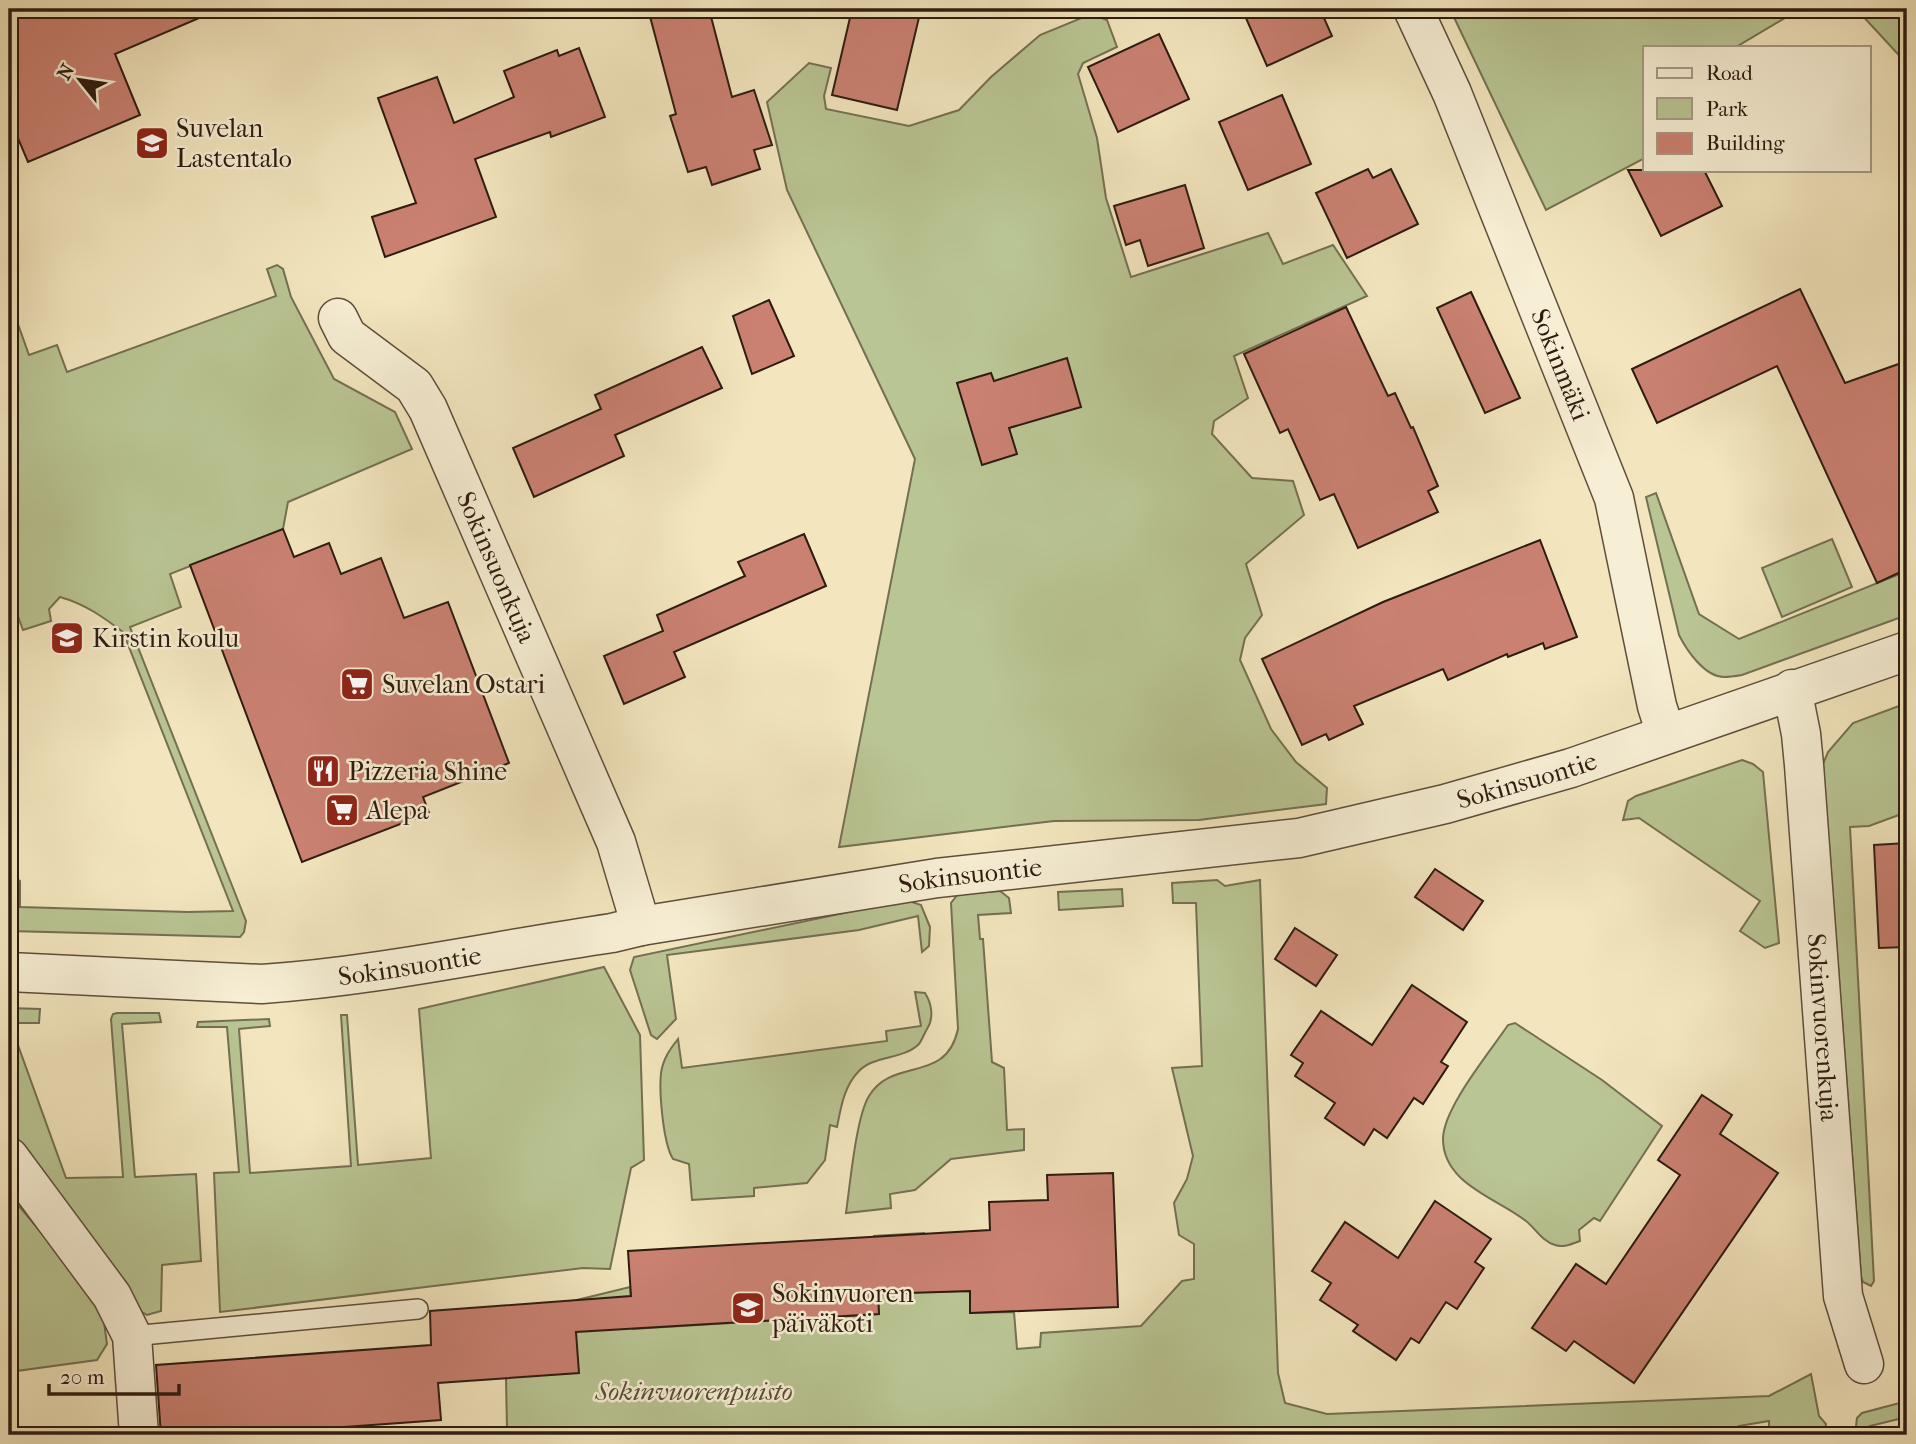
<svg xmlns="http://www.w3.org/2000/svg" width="1916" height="1444" font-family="'IM FELL French Canon',serif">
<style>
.green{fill:#b9c593;stroke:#747052;stroke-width:2}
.building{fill:#ca8172;stroke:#2e1b10;stroke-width:2}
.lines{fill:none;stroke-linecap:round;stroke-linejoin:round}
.lane-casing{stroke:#5f4e3c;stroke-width:22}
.street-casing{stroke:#5f4e3c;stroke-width:41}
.lane{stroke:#f7efd5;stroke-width:19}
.street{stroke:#f7efd5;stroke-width:38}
.labels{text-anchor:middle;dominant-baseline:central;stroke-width:5;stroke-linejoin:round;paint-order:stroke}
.poi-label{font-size:26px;fill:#2e1b10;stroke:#f7efd5;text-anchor:start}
.street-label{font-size:26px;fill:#2e1b10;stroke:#f7efd5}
.park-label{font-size:26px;font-style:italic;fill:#584e37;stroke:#f7efd5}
</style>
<rect width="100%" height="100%" fill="#f3e6be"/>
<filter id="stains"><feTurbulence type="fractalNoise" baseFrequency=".00286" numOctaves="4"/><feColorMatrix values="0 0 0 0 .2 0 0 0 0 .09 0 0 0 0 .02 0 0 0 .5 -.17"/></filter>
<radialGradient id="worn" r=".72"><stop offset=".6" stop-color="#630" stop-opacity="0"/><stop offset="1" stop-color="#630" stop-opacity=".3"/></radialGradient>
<!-- green -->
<g class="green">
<path d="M1450 9H1800L1736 47H1645V158L1546 210Z"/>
<path d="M1849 9H1907V64L1861 14Z"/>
<path d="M1091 14 1107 20 1117 47 1083 63 1078 74 1097 138 1106 198 1131 277 1268 233 1283 264 1333 245 1367 296 1234 356 1248 398 1214 421 1212 434 1252 478 1293 481 1304 515 1246 564 1262 615 1245 638 1240 660 1271 729 1296 762 1327 788 1326 804 1199 820 1054 821 839 847 915 459 787 190 767 102 809 63 831 68 824 96 826 109 909 126 959 110 991 77 1040 35Z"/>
<path d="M277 265 283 269 291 297 334 379 395 412 412 449 288 502 283 529 170 574 181 607 130 627 246 921 244 932 240 937 9 931V878L14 877 20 881V907L188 912 233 911 123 632C103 617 85 604 60 597L49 609 51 621 23 630 9 592V299L29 355 57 345 67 372 276 296 267 269Z"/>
<path d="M1656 493 1699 614 1739 639 1907 571V615L1742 675C1736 676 1730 677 1724 677 1705 677 1687 651 1679 635L1646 497Z"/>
<path d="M1832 539 1852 587 1782 617 1762 568Z"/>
<path d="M1907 703V812L1869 826 1850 827 1874 1281 1871 1286 1863 1282 1861 1277 1823 764 1828 752 1853 723Z"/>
<path d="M1742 760 1753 764 1763 772 1779 943 1765 948 1740 931 1760 901 1639 818 1623 820 1628 801 1636 796Z"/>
<path d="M1217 880 1225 886 1260 880 1278 1373 1285 1403 1327 1414 1769 1396 1811 1374 1819 1416 1826 1424 1825 1431 1769 1435V1421L1739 1426 1742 1431 1740 1435H510L507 1429 506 1378 573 1301 630 1287 633 1329 879 1314 874 1236 924 1233 926 1292 970 1291 971 1313 1014 1312 1017 1349 1040 1347 1041 1333 1141 1326 1182 1281 1194 1279V1244L1179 1235 1174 1203 1187 1179 1193 1156 1172 1068 1202 1066 1196 903H1173L1172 883Z"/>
<path d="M1122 889 1123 906 1059 910 1058 892Z"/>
<path d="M1000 891 1009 898 1011 913 978 915 980 939H983L992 1062 1004 1068 1007 1130 1024 1129V1150L951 1159 915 1190 890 1194 891 1208 846 1213C850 1185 856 1117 869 1096 893 1056 946 1085 958 1029L951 903 958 894Z"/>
<path d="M906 900 921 905 930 927 929 946 922 952 918 916 859 930 667 955 676 1019 657 1039 651 1035 630 970 634 957Z"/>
<path d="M604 967 640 1035 644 1160 631 1168 610 1269 583 1268 220 1312 214 1173 239 1172 227 1027H197L198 1022 269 1019 270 1026 239 1029 250 1173 351 1166 341 1015H347L358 1165 431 1158 419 1009Z"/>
<path d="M915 992 925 993C932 1004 934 1018 927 1029 924 1034 922 1040 919 1044 903 1060 874 1055 859 1071 844 1086 841 1107 837 1127L830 1125 825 1160 807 1183 754 1188V1196L692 1200 689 1164 673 1159C663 1143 659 1092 661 1073 663 1059 670 1049 678 1039L682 1068 887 1041 886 1031 921 1026Z"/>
<path d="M9 1008 40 1009 39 1023H10L66 1178 123 1177 111 1019 113 1014 117 1013H159L161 1022 122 1024 135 1177 196 1174 201 1261 162 1265 161 1311 147 1315 130 1305 9 1137Z"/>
<path d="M1515 1023 1602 1080 1662 1126 1600 1221 1594 1218 1579 1230 1580 1241C1572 1244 1563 1248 1555 1245 1542 1241 1536 1229 1526 1221 1497 1198 1443 1184 1443 1139 1443 1108 1490 1052 1508 1025Z"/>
<path d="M9 1194 50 1243 103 1315 107 1344 97 1360 9 1372Z"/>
<path d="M1907 1401V1417L1870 1426V1435H1855L1857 1418 1862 1413Z"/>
</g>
<!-- building -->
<g class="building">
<path d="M9 9H220L115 54 140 115 28 162 9 117Z"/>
<path d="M648 9H709L732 97 754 90 772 145 754 150 760 169 712 185 706 167 688 172 670 116 676 114Z"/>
<path d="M852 9H921L897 110 832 95Z"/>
<path d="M1242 9H1320L1332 36 1267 66Z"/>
<path d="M1159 34 1189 99 1118 132 1088 67Z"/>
<path d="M579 48 605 117 551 137 550 132 475 159 496 217 385 257 372 217 416 203 378 98 437 77 454 123 514 97 504 71 557 50 559 56Z"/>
<path d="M1282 95 1311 164 1248 190 1219 122Z"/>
<path d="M1368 169 1373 178 1391 169 1418 224 1347 258 1316 193Z"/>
<path d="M1628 170H1704L1722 206 1661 236Z"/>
<path d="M1185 185 1204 248 1148 266 1140 240 1126 245 1114 206Z"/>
<path d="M1800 289 1845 383 1907 361V569L1877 583 1777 366 1657 423 1632 369Z"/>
<path d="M1471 292 1520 398 1485 413 1437 308Z"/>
<path d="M769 300 794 356 752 374 733 316Z"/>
<path d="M1346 307 1388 396 1395 393 1411 428 1413 427 1438 486 1428 491 1438 512 1358 548 1334 494 1320 500 1288 429 1280 433 1244 354Z"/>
<path d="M702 347 722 388 615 435 624 456 534 497 513 448 601 409 595 395Z"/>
<path d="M1067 358 1081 407 1009 428 1017 454 982 465 957 383 991 373 994 381Z"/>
<path d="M283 529 294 557 329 543 341 574 381 558 404 618 448 602 509 763 423 797 429 813 302 862 190 565Z"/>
<path d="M804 534 826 586 674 652 685 677 624 704 604 656 663 631 657 615 745 576 738 562Z"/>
<path d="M1540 540 1577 637 1545 649 1543 643 1508 657 1507 654 1448 680 1443 669 1354 706 1363 724 1329 740 1326 734 1302 745 1262 659 1383 602Z"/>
<path d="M1907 843V947L1879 948 1874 845Z"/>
<path d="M1435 869 1483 901 1463 930 1415 897Z"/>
<path d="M1295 928 1337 955 1316 986 1275 959Z"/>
<path d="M1412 985 1467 1022 1441 1062 1448 1066 1423 1104 1414 1098 1387 1138 1374 1129 1364 1145 1325 1118 1335 1103 1295 1076 1303 1063 1291 1055 1321 1011 1372 1045Z"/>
<path d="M1702 1095 1732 1115 1720 1134 1778 1173 1634 1383 1574 1341 1566 1351 1532 1328 1576 1264 1606 1284 1680 1175 1658 1160Z"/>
<path d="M1113 1173 1118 1307 970 1313V1291L878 1294 879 1314 576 1332 579 1373 438 1383 441 1420 234 1435H161L156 1365 431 1345 430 1311 631 1296 628 1251 990 1230 989 1202 1048 1200 1047 1175Z"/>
<path d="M1435 1201 1491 1239 1475 1262 1484 1268 1457 1309 1446 1302 1419 1343 1411 1338 1396 1360 1353 1331 1358 1325 1320 1300 1331 1283 1312 1271 1345 1222 1398 1258Z"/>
</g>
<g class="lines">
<!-- lane casing -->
<g class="lane-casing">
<path id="lane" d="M132 1336 418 1309"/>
</g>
<!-- street casing -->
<g class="street-casing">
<g id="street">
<path id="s1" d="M1413 9 1452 93 1614 498 1657 706 1666 734"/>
<path id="s2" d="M338 318 347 336 414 386 428 409 616 842 641 926"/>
<path id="s3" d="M1792 689 1801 734 1804 765 1843 1296 1864 1364"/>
<path id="s4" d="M9 972 262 984C380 976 495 950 612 933L641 926 937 878 1299 838 1445 804 1571 768 1907 651"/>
<path d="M9 1157 112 1296 132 1336 139 1435"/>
</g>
</g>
<!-- lane -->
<use href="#lane" class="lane"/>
<!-- street -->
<use href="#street" class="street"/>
</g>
<!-- icons -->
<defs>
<g id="school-square" transform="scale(1.75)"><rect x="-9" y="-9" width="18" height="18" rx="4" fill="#8f2418" stroke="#f7efd5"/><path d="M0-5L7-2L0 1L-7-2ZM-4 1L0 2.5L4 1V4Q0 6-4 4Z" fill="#fff"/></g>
<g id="supermarket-square" transform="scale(1.75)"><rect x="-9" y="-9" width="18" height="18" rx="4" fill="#8f2418" stroke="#f7efd5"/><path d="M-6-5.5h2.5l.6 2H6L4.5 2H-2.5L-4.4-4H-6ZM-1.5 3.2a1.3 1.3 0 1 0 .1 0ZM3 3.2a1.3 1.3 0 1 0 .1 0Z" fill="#fff"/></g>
<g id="restaurant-square" transform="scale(1.75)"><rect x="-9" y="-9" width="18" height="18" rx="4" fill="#8f2418" stroke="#f7efd5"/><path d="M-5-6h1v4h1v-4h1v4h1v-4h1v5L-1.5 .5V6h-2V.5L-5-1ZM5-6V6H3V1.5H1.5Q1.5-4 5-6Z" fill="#fff"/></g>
</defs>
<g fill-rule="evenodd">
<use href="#school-square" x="152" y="143"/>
<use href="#school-square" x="67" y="638"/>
<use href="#supermarket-square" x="357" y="684"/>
<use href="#restaurant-square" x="323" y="771"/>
<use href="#supermarket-square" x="342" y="810"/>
<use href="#school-square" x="748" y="1308"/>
</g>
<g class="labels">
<!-- poi labels -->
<g class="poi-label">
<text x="176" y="128">Suvelan<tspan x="176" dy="30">Lastentalo</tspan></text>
<text x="92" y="638">Kirstin koulu</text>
<text x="382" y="684">Suvelan Ostari</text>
<text x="348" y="771">Pizzeria Shine</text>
<text x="366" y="810">Alepa</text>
<text x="772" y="1293">Sokinvuoren<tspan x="772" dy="30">päiväkoti</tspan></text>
</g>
<!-- street labels -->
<g class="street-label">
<text stroke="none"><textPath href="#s1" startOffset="385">Sokinmäki</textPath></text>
<text stroke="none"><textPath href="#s2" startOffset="303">Sokinsuonkuja</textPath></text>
<text stroke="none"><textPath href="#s4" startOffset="1536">Sokinsuontie</textPath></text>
<text stroke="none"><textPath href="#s4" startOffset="970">Sokinsuontie</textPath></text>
<text stroke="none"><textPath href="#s4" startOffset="402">Sokinsuontie</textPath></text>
<text stroke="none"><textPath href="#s3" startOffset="340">Sokinvuorenkuja</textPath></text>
</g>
<!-- park labels -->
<g class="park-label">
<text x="694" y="1391">Sokinvuorenpuisto</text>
</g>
</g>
<!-- margin -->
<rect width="1916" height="1444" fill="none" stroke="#f3e6be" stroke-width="35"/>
<rect x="10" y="10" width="1895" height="1423" fill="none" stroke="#2e1b10" stroke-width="3.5"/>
<rect x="18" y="18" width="1881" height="1409" fill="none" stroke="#2e1b10" stroke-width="2"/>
<!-- legend -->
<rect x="1643" y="46" width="228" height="126" fill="#f7efd5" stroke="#a79a86" stroke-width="2"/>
<rect x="1657" y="68" width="35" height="10" fill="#f7efd5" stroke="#a79a86" stroke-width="2"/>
<text x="1706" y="80" font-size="21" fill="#2e1b10">Road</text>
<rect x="1657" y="98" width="35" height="21" fill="#b9c593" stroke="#a79a86" stroke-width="2"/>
<text x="1706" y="116" font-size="21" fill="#2e1b10">Park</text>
<rect x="1657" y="133" width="35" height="21" fill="#ca8172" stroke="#a79a86" stroke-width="2"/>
<text x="1706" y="150" font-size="21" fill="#2e1b10">Building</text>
<!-- north arrow -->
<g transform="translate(80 80) rotate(300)" stroke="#f7efd5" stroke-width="5" paint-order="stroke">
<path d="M0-5L12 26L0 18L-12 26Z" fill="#2e1b10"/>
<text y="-10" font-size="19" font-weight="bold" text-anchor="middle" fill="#2e1b10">N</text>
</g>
<!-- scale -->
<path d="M49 1384v10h130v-10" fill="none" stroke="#2e1b10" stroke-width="3.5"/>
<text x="60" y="1384" font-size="21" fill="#2e1b10" stroke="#f7efd5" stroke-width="5" paint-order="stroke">20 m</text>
<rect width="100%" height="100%" filter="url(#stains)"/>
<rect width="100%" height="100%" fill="url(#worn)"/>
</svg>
